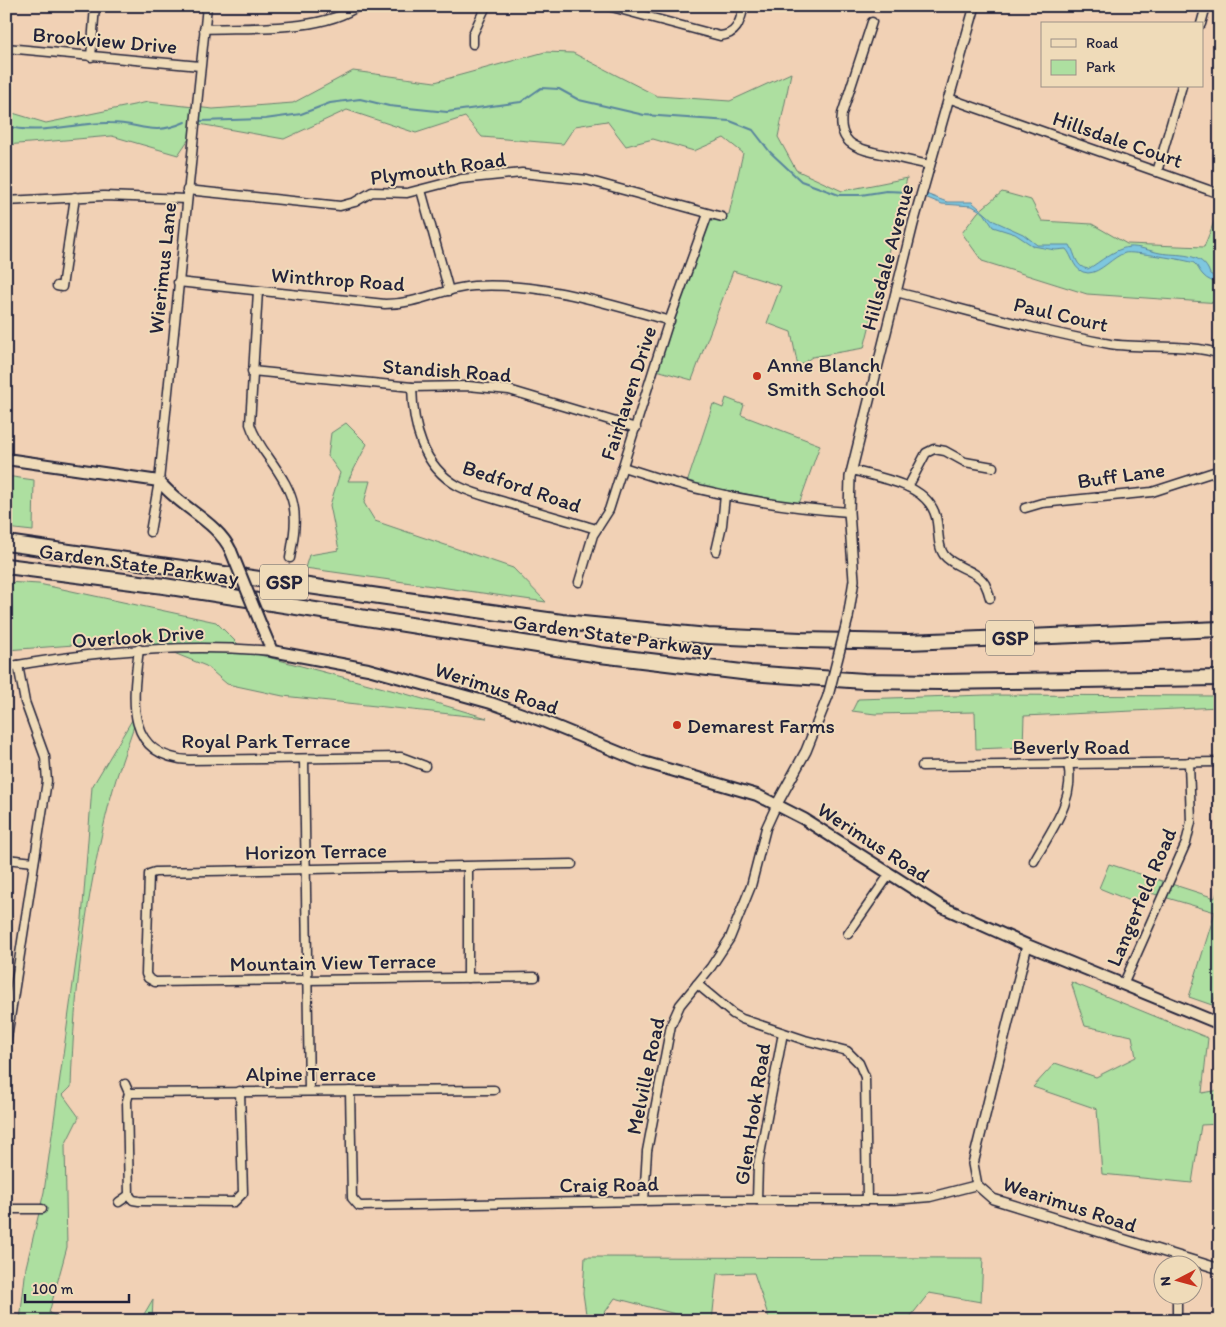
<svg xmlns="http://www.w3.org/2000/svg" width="1226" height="1327" font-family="Itim,sans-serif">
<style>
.green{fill:#addfa0;stroke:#68806e}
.water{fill:#7ec7df;stroke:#59859d}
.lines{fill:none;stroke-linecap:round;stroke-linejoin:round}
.stream{stroke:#59859d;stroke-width:2}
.minor-casing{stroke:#22223b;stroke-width:11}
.tertiary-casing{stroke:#22223b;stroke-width:12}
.secondary-casing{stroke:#22223b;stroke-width:14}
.motorway-casing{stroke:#22223b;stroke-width:18}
.minor{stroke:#efdbb9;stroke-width:8}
.tertiary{stroke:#efdbb9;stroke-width:9}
.secondary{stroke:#efdbb9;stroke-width:10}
.motorway{stroke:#efdbb9;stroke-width:14}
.tertiary-bridge-casing{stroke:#22223b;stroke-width:12;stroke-linecap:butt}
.secondary-bridge-casing{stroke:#22223b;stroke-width:14;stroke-linecap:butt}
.tertiary-bridge{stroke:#efdbb9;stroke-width:9}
.secondary-bridge{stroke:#efdbb9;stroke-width:10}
.poi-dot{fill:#c8321e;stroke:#efdbb9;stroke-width:2}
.labels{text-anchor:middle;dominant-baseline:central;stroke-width:4;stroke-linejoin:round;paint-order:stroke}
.shield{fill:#efdbb9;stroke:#605a61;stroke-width:1}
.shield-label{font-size:20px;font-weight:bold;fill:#22223b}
.street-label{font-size:21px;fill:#22223b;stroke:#efdbb9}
.poi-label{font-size:21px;fill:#22223b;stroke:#efdbb9;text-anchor:start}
</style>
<rect width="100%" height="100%" fill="#f1d1b5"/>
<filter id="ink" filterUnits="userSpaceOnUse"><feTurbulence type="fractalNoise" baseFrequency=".02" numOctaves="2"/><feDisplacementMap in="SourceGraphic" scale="10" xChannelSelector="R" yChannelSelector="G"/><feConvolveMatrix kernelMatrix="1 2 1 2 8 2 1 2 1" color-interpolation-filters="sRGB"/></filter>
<g filter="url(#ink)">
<!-- green -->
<g class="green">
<path d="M545 52 573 53 657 96 730 101 791 73 778 137 796 170 842 191 907 178 864 348 812 357 798 367 791 332 767 323 781 286 733 271 692 380 653 369 700 226 729 214 743 153 724 138 694 151 653 139 626 146 607 121 575 126 563 144 482 137 465 117 416 133 347 110 284 139 199 124 178 155 112 136 6 145V111L46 123 148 102 213 109 293 103 353 71 435 82Z"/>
<path d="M1002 192 1031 200 1042 221 1092 224 1127 244 1204 247 1220 207V303L1087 294 982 261 962 233 978 212Z"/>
<path d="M726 398 744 405 741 415 820 445 799 504 687 483 713 404 723 408Z"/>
<path d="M346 423 367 444 348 481H370L364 503 375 521 513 568 546 602 305 568 309 555 339 550 330 505 340 473 328 456 331 433Z"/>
<path d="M6 476 34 480 33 531 6 528Z"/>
<path d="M6 582 39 584 216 622 245 651 406 694 487 718 283 696 227 684 206 666 142 640 6 650Z"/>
<path d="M986 695 1220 696V707L1024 716 1023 747 976 749 975 712 875 714 852 711 858 699Z"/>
<path d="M135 715 136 720C127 747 117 773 110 800 86 893 74 991 71 1087L63 1095 79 1117 65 1145 67 1247 49 1313 67 1321H20L26 1267 44 1192 82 919 92 787Z"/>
<path d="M1109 864 1215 898 1220 885V985L1212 1005 1189 997 1215 912 1144 891 1138 904 1099 888Z"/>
<path d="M1071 982 1208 1038 1202 1093 1220 1090V1124L1201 1125 1192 1183 1102 1174 1097 1109 1033 1087 1055 1063 1096 1077 1136 1057 1132 1036 1085 1026Z"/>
<path d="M585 1257 983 1258 981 1302 929 1293 907 1321H876L873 1319 869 1321H770L754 1273 717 1274 712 1321H702L615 1298 599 1321H587L583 1293Z"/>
<path d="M153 1299 152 1321H140Z"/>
</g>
<!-- water -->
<path class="water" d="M926 194 947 202H972L994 221 1023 234 1037 245H1070C1076 255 1075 267 1088 269 1100 262 1114 249 1129 247 1138 246 1150 251 1160 253 1177 256 1203 251 1210 274L1220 280V284C1214 282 1207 280 1203 275 1199 271 1198 266 1194 263 1188 260 1131 251 1125 253 1113 256 1101 273 1088 273 1073 272 1073 256 1066 249L1055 250 1033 246 1015 234 993 227 984 213 972 206 942 204 925 197Z"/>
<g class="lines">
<!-- stream -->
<g class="stream">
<path d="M201 121 265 119 301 114 330 103 360 99 389 106 447 112 521 102 541 88 559 89 579 100 644 115 730 121 753 130 770 152 801 181 839 195H861L886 191 910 192"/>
<path d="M6 126C41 136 76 122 110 123 141 123 151 137 185 122"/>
</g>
<!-- minor casing -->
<g class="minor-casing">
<g id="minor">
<path d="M608 6 720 36C738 34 740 21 744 6"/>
<path d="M872 22 842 114C837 147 862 150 887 155 901 159 915 162 930 165"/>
<path d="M1201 24 1206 6"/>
<path d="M204 29C249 27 322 32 358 6"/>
<path d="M473 44V34L486 6"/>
<path d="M6 48 200 66"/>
<path d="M91 57 95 6"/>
<path d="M948 98 1220 194"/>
<path d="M1157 172 1182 86"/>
<path d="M187 190 340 206 355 202 372 192 407 193 461 179 522 173 587 180 722 217"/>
<path d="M421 190 449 291"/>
<path d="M6 201 104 196 187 199"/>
<path d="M178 282 385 304C420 304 442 288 474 286 541 282 606 303 670 321"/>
<path d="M57 286 62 287 75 197"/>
<path d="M258 291 250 424C254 437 261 447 269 458 297 498 299 510 290 558"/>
<path d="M896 292C967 310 1038 331 1110 344 1142 349 1192 343 1220 354"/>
<path d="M252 371 412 387 468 386 509 390 636 428"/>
<path d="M412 387C413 426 422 466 458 486 473 494 492 498 508 503 537 512 567 520 596 529"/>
<path d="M623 467C696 492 772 507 849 512"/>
<path d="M852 470C881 479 927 483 936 517 939 528 937 546 944 555 954 568 976 569 985 584 987 588 989 594 990 598"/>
<path d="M908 487 926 453 934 449 945 451 965 462 993 467"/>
<path d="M1025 508 1042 503 1152 492 1220 470"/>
<path d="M150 532 159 481 207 6"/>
<path d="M716 551 722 525 725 495"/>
<path d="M579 582 593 535 609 510 667 327 708 214"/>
<path d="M139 649C133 697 123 756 189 760L401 757 425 766"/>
<path d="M6 667C94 651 183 643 272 651"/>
<path d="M304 759 309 1091"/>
<path d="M922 766 1220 762"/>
<path d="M6 859 34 862"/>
<path d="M1034 861C1051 830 1076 800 1068 763"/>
<path d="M468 867V978"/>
<path d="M848 934 889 875"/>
<path d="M535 977 155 982 148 978 146 974 149 874 155 872 572 864"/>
<path d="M697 984 733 1014 742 1019 805 1040 847 1051 859 1063 865 1077 867 1200"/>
<path d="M1123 985 1186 843 1191 822 1189 762"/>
<path d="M6 1044 47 781 45 757 25 702 18 665"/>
<path d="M350 1091 352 1198 359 1206 697 1200H894L930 1197 977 1185"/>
<path d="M129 1093 494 1090"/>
<path d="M129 1195 133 1200 139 1201 234 1202 243 1193 240 1091"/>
<path d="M757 1200 758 1165 783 1033"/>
<path d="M644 1201 647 1151 671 1025 680 1005 711 967 730 938 751 886 766 828 777 804"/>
<path d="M119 1202 129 1195 127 1101 129 1093 125 1084"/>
<path d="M6 1209H42"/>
<path d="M1177 1321V1294"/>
</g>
</g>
<!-- tertiary casing -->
<g class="tertiary-casing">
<g id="tertiary">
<path d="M848 618 854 580 849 512 850 477 913 224 975 6"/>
<path d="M777 804 806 751 828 696"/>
<path d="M1027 945 973 1164 977 1185 993 1199 1220 1269"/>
</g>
</g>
<!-- secondary casing -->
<g class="secondary-casing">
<g id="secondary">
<path d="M6 459 159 481C179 507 217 521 231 551"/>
<path d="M261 625 272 651 368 669 491 703 545 722 640 761 757 795 804 819 942 907 1027 945 1220 1024"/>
</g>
</g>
<!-- motorway casing -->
<g class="motorway-casing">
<g id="motorway">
<path d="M6 543 562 622 708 636 801 640 908 642 1220 629"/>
<path d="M6 566 164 586 600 655 750 673 864 681 940 682 1220 678"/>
</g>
</g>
<!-- minor -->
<use href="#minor" class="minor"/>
<!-- tertiary -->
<use href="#tertiary" class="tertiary"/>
<!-- secondary -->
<use href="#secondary" class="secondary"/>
<!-- motorway -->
<use href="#motorway" class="motorway"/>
<!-- tertiary-bridge casing -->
<g class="tertiary-bridge-casing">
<path id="tertiary-bridge" d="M828 696 848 618"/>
</g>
<!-- secondary-bridge casing -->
<g class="secondary-bridge-casing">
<path id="secondary-bridge" d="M231 551 261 625"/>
</g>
<!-- tertiary-bridge -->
<use href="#tertiary-bridge" class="tertiary-bridge"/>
<!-- secondary-bridge -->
<use href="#secondary-bridge" class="secondary-bridge"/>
</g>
</g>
<!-- markers -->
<g class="poi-dot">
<circle cx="757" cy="376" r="5"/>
<circle cx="677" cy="725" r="5"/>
</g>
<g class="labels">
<!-- shield labels -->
<g class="shield">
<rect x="260" y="564.5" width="48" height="35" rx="4"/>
<rect x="986" y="620.5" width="48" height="35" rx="4"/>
</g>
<g class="shield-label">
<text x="284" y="582">GSP</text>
<text x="1010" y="638">GSP</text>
</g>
<!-- street labels -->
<g class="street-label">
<text transform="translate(105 40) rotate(5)">Brookview Drive</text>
<text transform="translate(1118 139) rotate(19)">Hillsdale Court</text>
<text transform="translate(438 168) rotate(-8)">Plymouth Road</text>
<text transform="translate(887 257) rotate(-75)">Hillsdale Avenue</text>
<text transform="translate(162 268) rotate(-84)">Wierimus Lane</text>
<text transform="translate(338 279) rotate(4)">Winthrop Road</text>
<text transform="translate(1061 314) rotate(13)">Paul Court</text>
<text transform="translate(447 370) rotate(4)">Standish Road</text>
<text transform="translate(628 393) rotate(-72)">Fairhaven Drive</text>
<text transform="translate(1121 475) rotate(-8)">Buff Lane</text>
<text transform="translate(522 486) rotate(19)">Bedford Road</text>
<text transform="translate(139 564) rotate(8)">Garden State Parkway</text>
<text transform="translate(613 635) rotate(8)">Garden State Parkway</text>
<text transform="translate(138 636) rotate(-4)">Overlook Drive</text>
<text transform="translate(497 688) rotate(18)">Werimus Road</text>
<text x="266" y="740">Royal Park Terrace</text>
<text x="1071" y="746">Beverly Road</text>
<text transform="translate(874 842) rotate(33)">Werimus Road</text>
<text transform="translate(316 851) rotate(-1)">Horizon Terrace</text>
<text transform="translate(1141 897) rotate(-67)">Langerfeld Road</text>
<text transform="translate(333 962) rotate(-1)">Mountain View Terrace</text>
<text x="311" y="1073">Alpine Terrace</text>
<text transform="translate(645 1076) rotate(-78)">Melville Road</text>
<text transform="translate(752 1114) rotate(-81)">Glen Hook Road</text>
<text transform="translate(609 1184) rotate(-1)">Craig Road</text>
<text transform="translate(1070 1204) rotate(18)">Wearimus Road</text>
</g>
<!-- poi labels -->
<g class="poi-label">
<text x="767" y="364">Anne Blanch<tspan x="767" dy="24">Smith School</tspan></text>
<text x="687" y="725">Demarest Farms</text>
</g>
</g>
<!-- margin -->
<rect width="1226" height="1327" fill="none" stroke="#efdbb9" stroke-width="25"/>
<rect x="12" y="12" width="1201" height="1302" fill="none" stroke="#22223b" stroke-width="2" filter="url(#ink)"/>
<!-- legend -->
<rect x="1041" y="22" width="162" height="65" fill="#efdbb9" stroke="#9d9187"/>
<rect x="1051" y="39" width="25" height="8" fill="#efdbb9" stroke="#9d9187"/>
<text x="1086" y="48" font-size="15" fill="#22223b">Road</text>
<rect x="1051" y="60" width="25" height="15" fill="#addfa0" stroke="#9d9187"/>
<text x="1086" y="72" font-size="15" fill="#22223b">Park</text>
<!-- north arrow -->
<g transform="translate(1178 1280) rotate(264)"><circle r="24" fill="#efdbb9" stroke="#9d9187"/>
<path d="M0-4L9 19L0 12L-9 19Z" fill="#c8321e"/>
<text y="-8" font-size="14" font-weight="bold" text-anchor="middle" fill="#22223b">N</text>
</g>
<!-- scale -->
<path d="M25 1294v8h104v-8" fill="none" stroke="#22223b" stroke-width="2.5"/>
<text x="32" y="1294" font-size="15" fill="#22223b" stroke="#efdbb9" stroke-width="4" paint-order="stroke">100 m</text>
</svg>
